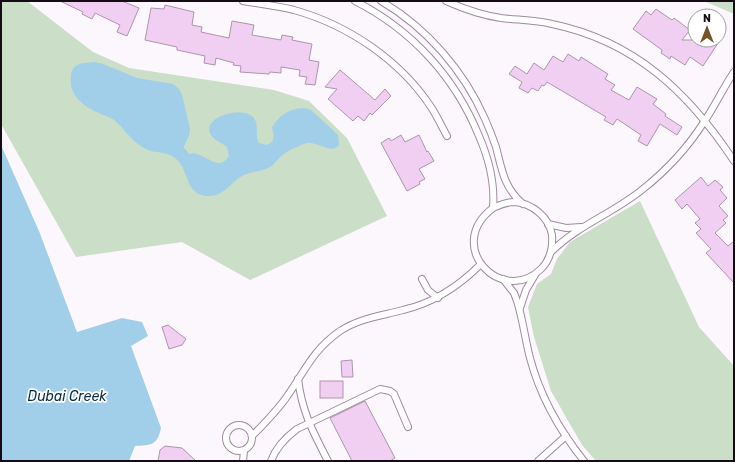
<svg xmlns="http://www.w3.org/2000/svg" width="735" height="462" font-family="Rubik,sans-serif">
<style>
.green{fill:#cadec8}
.water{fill:#a1cee8}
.building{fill:#f1cff3;stroke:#ad95ae}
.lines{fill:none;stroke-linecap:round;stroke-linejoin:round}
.lane-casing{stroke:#a089a1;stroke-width:8}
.lane{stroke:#fff;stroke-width:6}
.labels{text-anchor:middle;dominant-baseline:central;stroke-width:3.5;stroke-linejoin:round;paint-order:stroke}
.water-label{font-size:14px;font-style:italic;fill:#062d40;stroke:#fff}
</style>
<rect width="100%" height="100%" fill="#fcf7fc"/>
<!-- green -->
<g class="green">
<path d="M1 1H27L93 52 129 68 274 90 309 101 347 138 387 216 250 280 182 242 76 257 1 124Z"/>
<path d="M704 1H734V14Z"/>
<path d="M640 201 699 327 734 366V461H596L582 445 551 391 534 337 528 307 537 284 551 274 557 259 570 242Z"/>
</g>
<!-- water -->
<g class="water">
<path d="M95 62 103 64 137 78 173 84 179 89 182 95 190 129C190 137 185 141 184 148L189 154C192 154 194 153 196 154 208 156 219 172 229 156L227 147C221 142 213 140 210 133 203 116 243 106 253 117 260 125 254 135 259 143L267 145C276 141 274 135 272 128 278 114 297 104 311 110L338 135 339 145C332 154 321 144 311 143 306 142 301 145 297 147 291 149 284 153 279 158 277 160 275 163 273 165 264 172 251 171 242 176 230 183 224 196 209 196 184 196 190 169 175 158 165 150 153 154 144 148 131 141 124 128 113 119 109 117 103 115 99 113 83 106 68 95 71 75 73 62 84 63 95 62Z"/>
<path d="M1 145 39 231 77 332 122 318 142 322 148 336 131 346 161 428C157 446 151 445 135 446L129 461H1Z"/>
</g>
<!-- building -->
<g class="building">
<path d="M60 1H122L139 8 127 36 117 32 120 25 95 13 92 19 82 14 83 12Z"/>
<path d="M165 5 194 12 192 25 202 27 201 32 229 38 232 21 254 25 252 35 281 40 282 35 293 37 292 40 312 44 309 60 319 62 315 85 305 84 307 77 299 76 300 70 281 67V73L270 72 269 74 240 72 241 66 233 65 234 63 216 58 215 65 204 63 205 56 177 50V47L145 40 151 8 164 9Z"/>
<path d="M656 9 672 20 674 18 690 30 682 40H720L703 66 690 57 685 65 671 56 670 59 661 53 662 50 633 29 646 11 651 15Z"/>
<path d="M568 54 579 61 581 57 608 74 605 79 615 85 611 90 629 100 637 87 657 99 653 104 666 114 665 116 682 127 677 135 660 124 647 146 638 141 641 135 617 119 613 125 604 120 606 117 547 82 544 86 542 85 538 91 532 88 528 93 519 88 522 82 509 74 515 66 527 74 534 63 544 70 553 56 563 62Z"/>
<path d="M340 70 375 100 385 89 391 96 372 115 370 113 364 121 358 116 353 121 328 99 337 89 325 87Z"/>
<path d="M401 135 405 142 419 135 427 152 428 151 434 161 419 169 425 179 419 182 420 184 407 191 381 143 389 138 391 141Z"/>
<path d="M701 177 708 186 715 180 723 187 720 190 727 198 719 206 728 216 723 220 726 223 715 233 728 246 734 241V283L706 253 711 249 696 233 701 229 695 223 700 219 687 204 682 209 675 200Z"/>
<path d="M168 325 186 339 182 345 169 349 162 327Z"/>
<path d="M352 360 353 377H342L341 361Z"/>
<rect x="320" y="381" width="23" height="17"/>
<path d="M365 401 395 458 390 461H352L330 418Z"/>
<path d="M165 446 182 448 196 461H158L160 450Z"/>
</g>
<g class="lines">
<!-- lane casing -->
<g class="lane-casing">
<g id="lane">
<path d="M243 1C260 4 278 6 294 10 348 25 400 60 431 107 437 116 442 127 447 136"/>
<path d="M355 1C412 30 455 77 479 136 489 159 495 183 493 208 443 246 502 307 541 269 550 260 553 248 552 235 549 217 532 203 514 202 506 202 500 205 493 208"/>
<path d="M381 1C427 28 464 71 485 119 489 128 493 138 496 147 502 170 504 188 523 204"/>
<path d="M446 1C464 9 481 15 501 18 518 20 536 20 552 24 635 41 689 93 734 161"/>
<path d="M548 224 566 228 581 227"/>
<path d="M551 252C578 225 614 213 643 189 667 170 688 147 704 122 715 106 723 88 734 72"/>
<path d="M422 279 428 290 438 298"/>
<path d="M503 279 514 293 517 301C523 320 525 339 530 358 540 396 560 431 584 461"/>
<path d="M520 308 526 290 535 275"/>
<path d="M298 379C302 412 313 432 328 461"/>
<circle cx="239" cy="438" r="13"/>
<path d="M252 436C265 423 278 410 288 395 306 369 313 350 340 331 360 318 381 316 403 310 434 303 459 286 481 264"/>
<path d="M243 461 244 451"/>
<path d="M271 461C276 447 285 438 297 429L380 389 390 391 394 394 408 427"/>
<path d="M538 461 566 436"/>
</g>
</g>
<!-- lane -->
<use href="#lane" class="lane"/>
</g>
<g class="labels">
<!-- water labels -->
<g class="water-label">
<text x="67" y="396">Dubai Creek</text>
</g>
</g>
<!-- border -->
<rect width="735" height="462" fill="none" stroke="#140b14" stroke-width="4"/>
<!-- north arrow -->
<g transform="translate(707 28)"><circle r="19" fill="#ffffff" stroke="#a19da1"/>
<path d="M0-3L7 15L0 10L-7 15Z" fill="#74542a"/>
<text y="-6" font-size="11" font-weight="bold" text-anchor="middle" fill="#140b14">N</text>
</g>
</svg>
